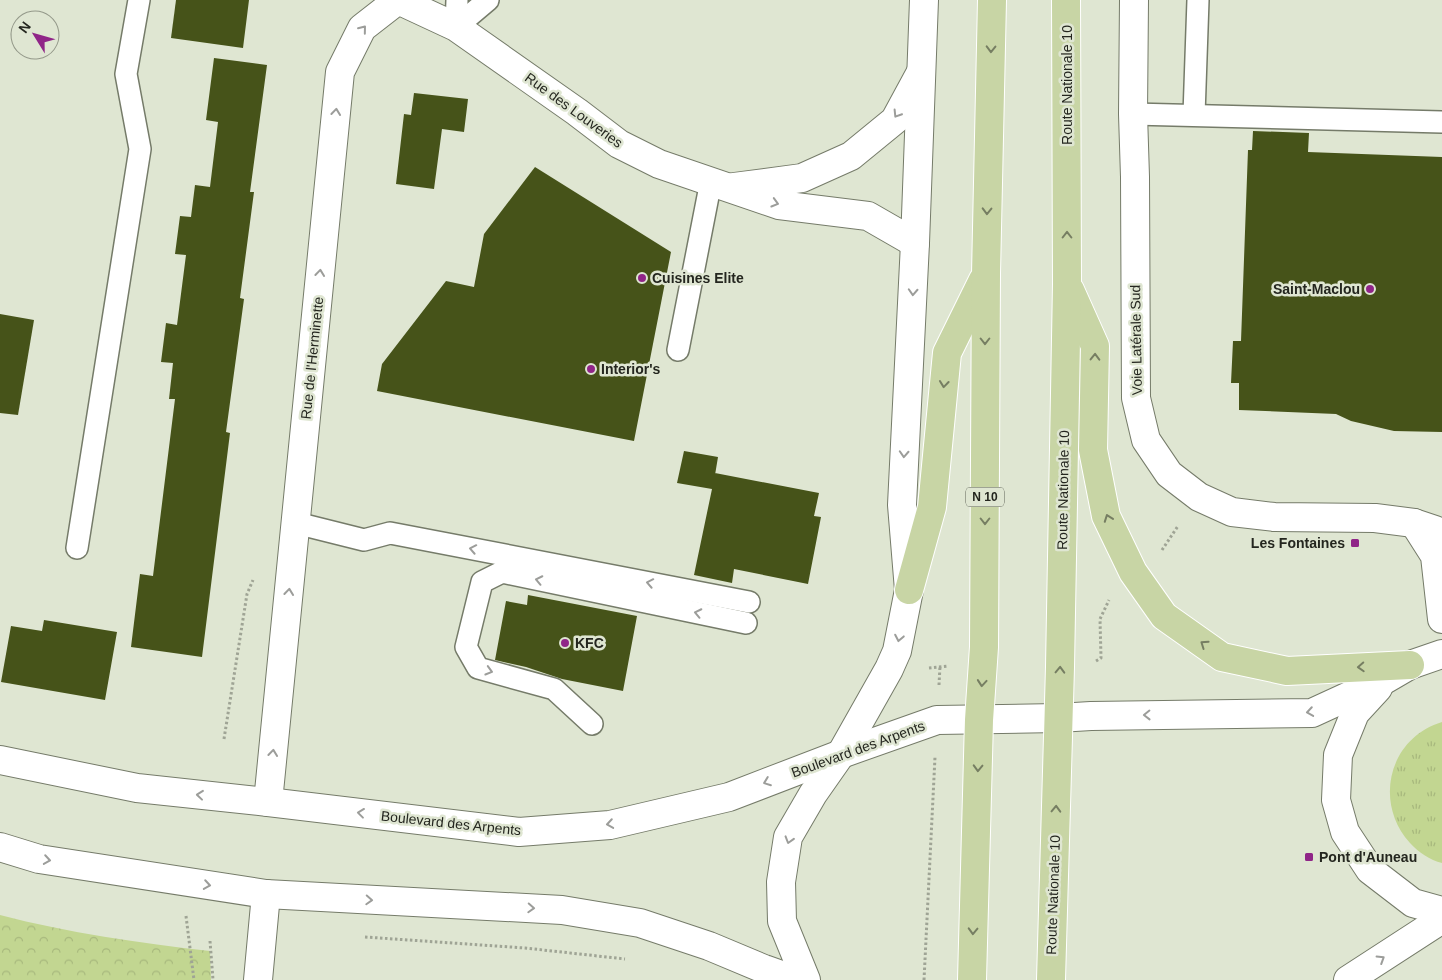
<svg xmlns="http://www.w3.org/2000/svg" width="1442" height="980" font-family="Arial,sans-serif">
<style>
.grass{fill:url(#grass-tufts)}
.park{fill:url(#park-crowns)}
.building{fill:#465319}
.lines{fill:none;stroke-linecap:round;stroke-linejoin:round}
.service-casing{stroke:#757b69;stroke-width:24}
.minor-casing{stroke:#757b69;stroke-width:30}
.tertiary-casing{stroke:#757b69;stroke-width:30}
.primary-casing{stroke:#fff;stroke-width:30}
.path{stroke:#9fa495;stroke-width:3;stroke-dasharray:2.5 2.5;stroke-linecap:butt}
.service{stroke:#fff;stroke-width:21}
.minor{stroke:#fff;stroke-width:28}
.tertiary{stroke:#fff;stroke-width:28}
.primary{stroke:#c8d5a5;stroke-width:28}
.oneway{stroke:#9c9d9a}
.oneway2{stroke:#767e62}
.poi-dot{fill:#902588;stroke:#dfe6d2;stroke-width:2}
.labels{text-anchor:middle;dominant-baseline:central;stroke-width:5;stroke-linejoin:round;paint-order:stroke}
.shield{fill:#dfe6d2;stroke:#5c6055;stroke-width:1}
.shield-label{font-size:12px;font-weight:bold;fill:#24261f}
.street-label{font-size:14px;fill:#24261f;stroke:#dfe6d2}
.poi-label{font-size:14px;font-weight:bold;fill:#24261f;stroke:#dfe6d2;text-anchor:start}
</style>
<defs>
<pattern id="grass-tufts" width="24" height="20" patternUnits="userSpaceOnUse" patternTransform="scale(1.25)"><rect width="24" height="20" fill="#c2d691"/><path d="M3 7l-1-3M5 7V3M7 7l1-3M15 17l-1-3M17 17v-4M19 17l1-3" fill="none" stroke="#a7b87d"/></pattern>
<pattern id="park-crowns" width="20" height="18" patternUnits="userSpaceOnUse" patternTransform="scale(1.25)"><rect width="20" height="18" fill="#c2d691"/><path d="M2 6a3 3 0 1 1 6 0M12 15a3 3 0 1 1 6 0" fill="none" stroke="#a7b87d"/></pattern>
</defs>
<rect width="100%" height="100%" fill="#dfe6d2"/>
<!-- grass -->
<path class="grass" d="M1442 722V863C1430 860 1418 852 1410 843 1373 802 1389 738 1442 722Z"/>
<!-- park -->
<path class="park" d="M0 915C69 933 139 943 210 951L211 980H0Z"/>
<!-- building -->
<g class="building">
<path d="M176 0H249L243 48 171 38Z"/>
<path d="M214 58 267 65 250 192H254L240 298 244 299 226 432 230 433 202 657 131 647 140 574 153 576 175 399H169L173 363 161 362 166 323 177 325 186 255 175 254 180 216 191 217 195 185 210 187 218 122 206 120Z"/>
<path d="M414 93 468 99 464 132 442 129 434 189 396 184 404 114 411 115Z"/>
<path d="M1253 131 1309 133 1308 152 1442 157V432L1394 431 1351 421 1336 414 1239 410V383H1231L1233 341H1241L1248 150H1252Z"/>
<path d="M535 167 671 252 634 441 377 391 382 364 446 281 474 287 484 234Z"/>
<path d="M0 314 34 320 18 415 0 413Z"/>
<path d="M684 451 718 457 715 475V473L819 493 814 516 821 517 808 584 734 569 732 583 694 575 712 489 677 483Z"/>
<path d="M528 595 637 616 623 691 562 679 526 667 495 660 506 601 527 605Z"/>
<path d="M44 620 117 632 105 700 1 682 11 626 42 631Z"/>
</g>
<g class="lines">
<!-- service casing -->
<g class="service-casing">
<g id="service">
<path d="M456 27 488 0"/>
<path d="M456 27 457 0"/>
<path d="M1133 114 1442 122"/>
<path d="M1194 115 1198 0"/>
<path d="M678 350 711 181"/>
<path d="M296 523 364 540 390 533 749 602"/>
<path d="M77 548 140 149 126 74 139 0"/>
<path d="M592 724 554 689 478 668 466 647 482 582 502 572 746 623"/>
</g>
</g>
<!-- minor casing -->
<g class="minor-casing">
<g id="minor">
<path d="M1134 0 1133 114 1135 177 1136 398 1146 440 1169 474 1199 497 1232 512 1274 517 1375 518 1414 523 1435 530 1442 534"/>
<path d="M734 187 802 178 851 156 895 120 921 72"/>
<path d="M1414 523 1435 556 1442 619"/>
<path d="M268 802 340 72 362 28 398 0 456 27 577 112 619 144 659 164 779 205 868 216 915 243"/>
<path d="M258 980 266 894"/>
</g>
</g>
<!-- tertiary casing -->
<g class="tertiary-casing">
<g id="tertiary">
<path d="M1378 688 1355 713 1338 755 1336 800 1345 832 1370 870 1413 903 1442 911"/>
<path d="M0 760 137 788 268 802 519 832 610 825 729 797 841 754 937 720 1058 718 1091 716 1312 713 1386 679 1410 665 1442 654"/>
<path d="M0 847 39 859 266 894 562 910 640 923 709 946 764 969 795 980"/>
<path d="M806 980 782 921 781 882 788 837 813 794 841 754 889 669 897 651 909 590 902 505 915 243 924 0"/>
<path d="M1348 980 1442 919"/>
</g>
</g>
<!-- primary casing -->
<g class="primary-casing">
<g id="primary">
<path d="M1070 290 1095 346 1093 450 1106 516 1133 572 1164 616 1222 657 1287 671 1410 665"/>
<path d="M909 590 932 507 947 353 983 280"/>
<path d="M972 980 979 720 984 647 986 274 992 0"/>
<path d="M1051 980 1060 667 1067 284 1066 0"/>
</g>
</g>
<!-- path -->
<g class="path">
<path d="M1162 550 1178 526"/>
<path d="M1096 661 1101 658 1100 619 1109 600"/>
<path d="M929 668 948 666"/>
<path d="M939 685 940 666"/>
<path d="M224 739 247 594 253 580"/>
<path d="M186 916 194 980"/>
<path d="M365 937 525 948 625 959"/>
<path d="M210 941 213 980"/>
<path d="M924 980 935 757"/>
</g>
<!-- service -->
<use href="#service" class="service"/>
<!-- minor -->
<use href="#minor" class="minor"/>
<!-- tertiary -->
<use href="#tertiary" class="tertiary"/>
<!-- primary -->
<use href="#primary" class="primary"/>
</g>
<!-- one-way arrows -->
<defs><path id="oneway-chevron" d="M-2-3.5L2.5 0L-2 3.5" fill="none" stroke-width="1.6" stroke-linecap="round" stroke-linejoin="round" transform="scale(1.25)"/></defs>
<g class="oneway">
<use href="#oneway-chevron" transform="translate(363 29) rotate(-51)"/>
<use href="#oneway-chevron" transform="translate(336 112) rotate(-84)"/>
<use href="#oneway-chevron" transform="translate(897 114) rotate(122)"/>
<use href="#oneway-chevron" transform="translate(775 203) rotate(16)"/>
<use href="#oneway-chevron" transform="translate(320 273) rotate(-84)"/>
<use href="#oneway-chevron" transform="translate(913 292) rotate(93)"/>
<use href="#oneway-chevron" transform="translate(904 454) rotate(93)"/>
<use href="#oneway-chevron" transform="translate(473 549) rotate(-169)"/>
<use href="#oneway-chevron" transform="translate(539 580) rotate(-168)"/>
<use href="#oneway-chevron" transform="translate(650 583) rotate(-169)"/>
<use href="#oneway-chevron" transform="translate(289 592) rotate(-84)"/>
<use href="#oneway-chevron" transform="translate(698 613) rotate(-168)"/>
<use href="#oneway-chevron" transform="translate(899 638) rotate(101)"/>
<use href="#oneway-chevron" transform="translate(489 671) rotate(16)"/>
<use href="#oneway-chevron" transform="translate(1310 712) rotate(171)"/>
<use href="#oneway-chevron" transform="translate(1147 715) rotate(179)"/>
<use href="#oneway-chevron" transform="translate(273 753) rotate(-84)"/>
<use href="#oneway-chevron" transform="translate(767 782) rotate(159)"/>
<use href="#oneway-chevron" transform="translate(200 795) rotate(-174)"/>
<use href="#oneway-chevron" transform="translate(361 813) rotate(-173)"/>
<use href="#oneway-chevron" transform="translate(610 824) rotate(171)"/>
<use href="#oneway-chevron" transform="translate(789 840) rotate(107)"/>
<use href="#oneway-chevron" transform="translate(47 860) rotate(9)"/>
<use href="#oneway-chevron" transform="translate(207 885) rotate(9)"/>
<use href="#oneway-chevron" transform="translate(369 900) rotate(3)"/>
<use href="#oneway-chevron" transform="translate(531 908) rotate(3)"/>
<use href="#oneway-chevron" transform="translate(1381 959) rotate(-32)"/>
</g>
<g class="oneway2">
<use href="#oneway-chevron" transform="translate(991 49) rotate(91)"/>
<use href="#oneway-chevron" transform="translate(987 211) rotate(91)"/>
<use href="#oneway-chevron" transform="translate(1067 235) rotate(-90)"/>
<use href="#oneway-chevron" transform="translate(985 341) rotate(90)"/>
<use href="#oneway-chevron" transform="translate(1095 357) rotate(-89)"/>
<use href="#oneway-chevron" transform="translate(944 384) rotate(96)"/>
<use href="#oneway-chevron" transform="translate(1108 518) rotate(-110)"/>
<use href="#oneway-chevron" transform="translate(985 521) rotate(90)"/>
<use href="#oneway-chevron" transform="translate(1204 644) rotate(-145)"/>
<use href="#oneway-chevron" transform="translate(1361 667) rotate(177)"/>
<use href="#oneway-chevron" transform="translate(1060 670) rotate(-88)"/>
<use href="#oneway-chevron" transform="translate(982 683) rotate(95)"/>
<use href="#oneway-chevron" transform="translate(978 768) rotate(92)"/>
<use href="#oneway-chevron" transform="translate(1056 809) rotate(-88)"/>
<use href="#oneway-chevron" transform="translate(973 931) rotate(92)"/>
</g>
<!-- markers -->
<g class="poi-dot">
<circle cx="642" cy="278" r="5"/>
<circle cx="1370" cy="289" r="5"/>
<circle cx="591" cy="369" r="5"/>
<rect x="1350" y="538" width="10" height="10" rx="2.5"/>
<circle cx="565" cy="643" r="5"/>
<rect x="1304" y="852" width="10" height="10" rx="2.5"/>
</g>
<g class="labels">
<!-- shield labels -->
<rect class="shield" x="966" y="487.5" width="38" height="19" rx="4"/>
<g class="shield-label">
<text x="985" y="497">N 10</text>
</g>
<!-- street labels -->
<g class="street-label">
<text transform="translate(1067 85) rotate(-90)">Route Nationale 10</text>
<text transform="translate(574 110) rotate(36)">Rue des Louveries</text>
<text transform="translate(1136 340) rotate(-91)">Voie Latérale Sud</text>
<text transform="translate(312 358) rotate(-84)">Rue de l'Herminette</text>
<text transform="translate(1063 490) rotate(-89)">Route Nationale 10</text>
<text transform="translate(858 749) rotate(-20)">Boulevard des Arpents</text>
<text transform="translate(451 823) rotate(6)">Boulevard des Arpents</text>
<text transform="translate(1053 895) rotate(-88)">Route Nationale 10</text>
</g>
<!-- poi labels -->
<g class="poi-label">
<text x="652" y="278">Cuisines Elite</text>
<text x="1360" y="289" text-anchor="end">Saint-Maclou</text>
<text x="601" y="369">Interior's</text>
<text x="1345" y="543" text-anchor="end">Les Fontaines</text>
<text x="575" y="643">KFC</text>
<text x="1319" y="857">Pont d'Auneau</text>
</g>
</g>
<!-- north arrow -->
<g transform="translate(35 35) rotate(307)"><circle r="24" fill="#dfe6d2" stroke="#94998a"/>
<path d="M0-4L9 19L0 12L-9 19Z" fill="#902588"/>
<text y="-8" font-size="14" font-weight="bold" text-anchor="middle" fill="#24261f">N</text>
</g>
</svg>
